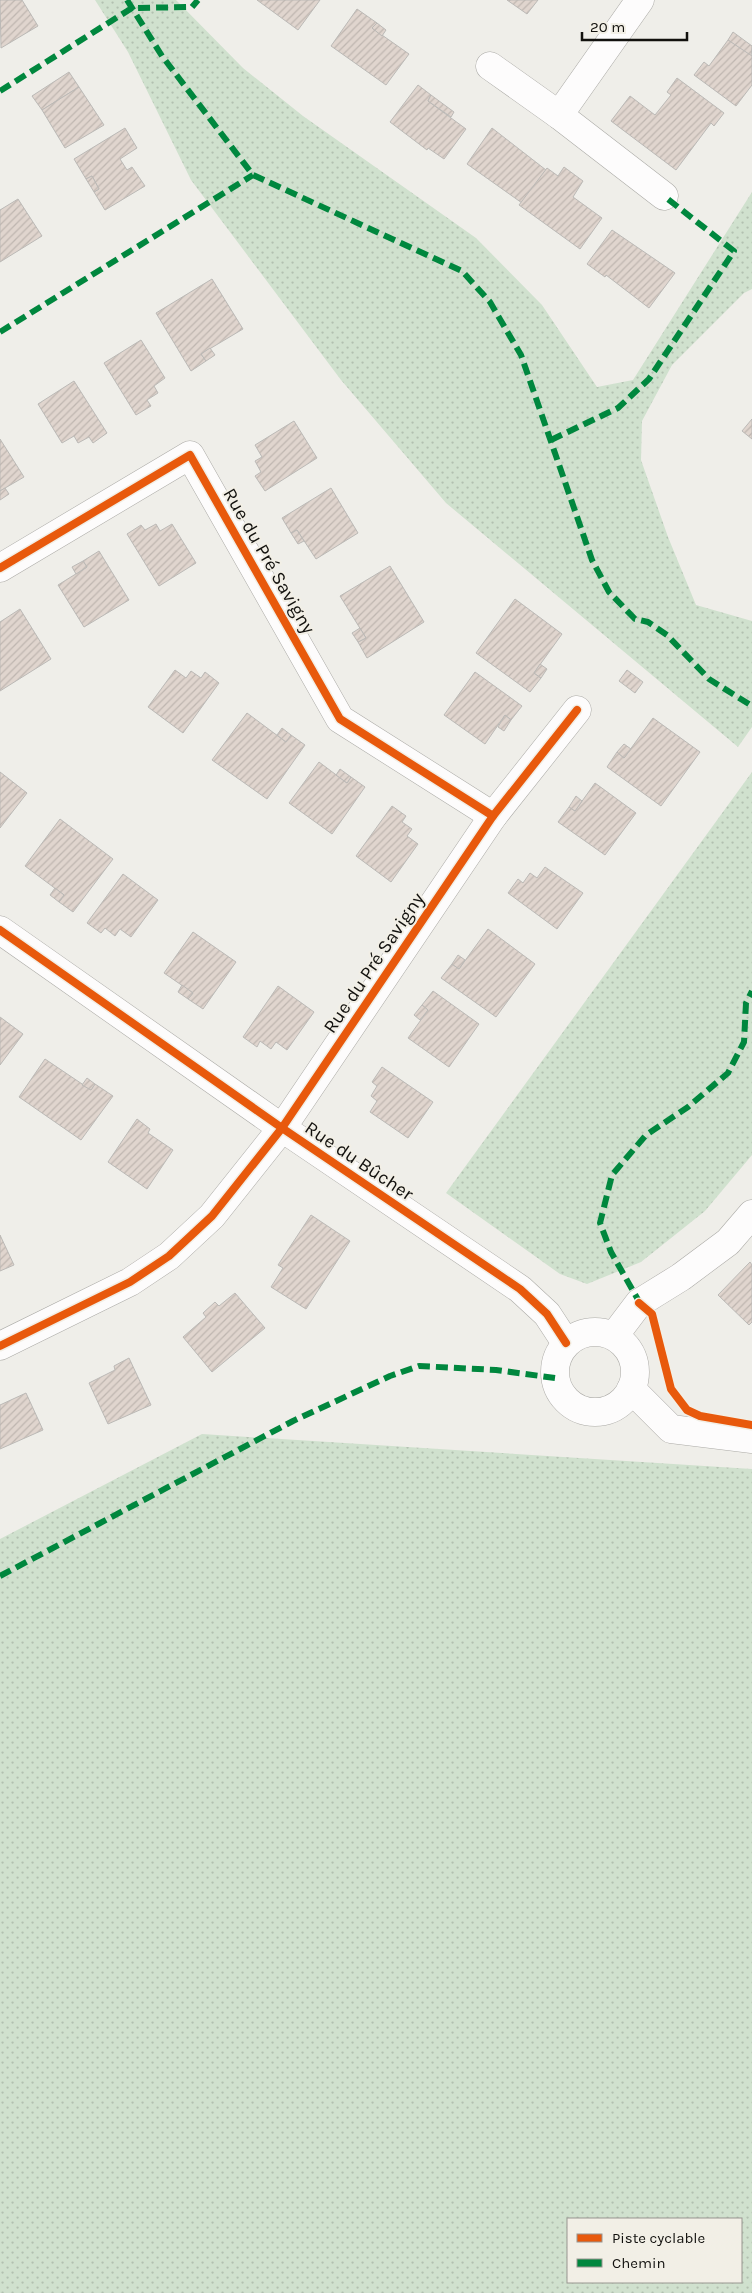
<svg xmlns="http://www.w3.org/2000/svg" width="752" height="2293" font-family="Karla,sans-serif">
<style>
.grass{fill:url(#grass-dots);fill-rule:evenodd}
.building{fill:url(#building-hatch);stroke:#bbb9b6}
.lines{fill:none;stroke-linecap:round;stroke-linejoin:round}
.minor-casing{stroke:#abaaa6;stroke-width:29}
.minor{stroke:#fdfcfc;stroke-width:28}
.quiet{stroke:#00873e;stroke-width:6;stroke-dasharray:12 6;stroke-linecap:butt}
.cycleway-casing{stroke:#f2efe6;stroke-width:11}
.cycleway{stroke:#e8590c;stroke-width:8}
.labels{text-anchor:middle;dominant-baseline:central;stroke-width:4;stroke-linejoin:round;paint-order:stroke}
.street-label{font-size:19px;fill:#12110e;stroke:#f2efe6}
</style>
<defs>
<pattern id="grass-dots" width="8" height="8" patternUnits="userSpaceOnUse" patternTransform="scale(1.25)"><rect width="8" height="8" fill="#d0e1ce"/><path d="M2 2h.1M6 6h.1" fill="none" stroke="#b2c0b0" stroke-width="1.8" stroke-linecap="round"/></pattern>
<pattern id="building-hatch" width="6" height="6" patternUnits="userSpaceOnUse" patternTransform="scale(1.25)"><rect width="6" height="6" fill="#e0d5ce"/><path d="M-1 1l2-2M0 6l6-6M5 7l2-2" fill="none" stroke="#bfb6b0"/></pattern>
</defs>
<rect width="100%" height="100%" fill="#efeee9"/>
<!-- grass -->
<g class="grass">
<path d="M95 0H176L243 68 303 116 476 238 542 305 597 387 633 380 752 192V289L744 293 672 365 642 421 641 460 668 537 696 605 752 621V727L738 747 446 503 341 380 191 180 128 52Z"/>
<path d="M752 772V1155L705 1211 641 1262 587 1284 560 1274 446 1193Z"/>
<path d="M202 1434 752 1469V2293H0V1539ZM568 2219H741V2282H568Z"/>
</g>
<!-- building -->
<g class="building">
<path d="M0 0H22L38 26 1 48Z"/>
<path d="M257 0H320L298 30Z"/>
<path d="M507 0H538L527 14Z"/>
<path d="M357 9 377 23 372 28 409 54 386 85 331 46Z"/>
<path d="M377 23 386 30 382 36 372 28Z"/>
<path d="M733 32 752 46 751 57 728 40Z"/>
<path d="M728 40 752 56V85L736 106 694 75 704 62 709 66Z"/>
<path d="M69 72 79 87 42 110 32 96Z"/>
<path d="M677 78 724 113 714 126 711 123 676 170 611 121 630 96 655 115 671 95 667 92Z"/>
<path d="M418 85 431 95 428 101 466 129 444 159 428 148 427 150 390 122Z"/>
<path d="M79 87 104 125 65 148 42 110Z"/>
<path d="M431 95 454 112 451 117 428 101Z"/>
<path d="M125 128 137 148 120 159 127 170 132 167 145 186 105 210 94 192 99 189 92 176 86 179 74 159Z"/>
<path d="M492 128 546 170 522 203 467 164Z"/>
<path d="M564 167 583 181 573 197 602 218 580 249 519 205 547 168 558 176Z"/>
<path d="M92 176 99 189 94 192 86 179Z"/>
<path d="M18 199 42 236 0 262V210Z"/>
<path d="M612 230 675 273 649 308 606 275 605 277 587 264Z"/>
<path d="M212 279 243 329 201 354 206 361 191 371 156 313Z"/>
<path d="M141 340 165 378 154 386 158 393 147 400 151 406 136 415 104 363Z"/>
<path d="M210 348 215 355 206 361 201 354Z"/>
<path d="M74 381 107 433 93 443 89 437 78 443 74 436 62 443 38 404Z"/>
<path d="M752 419V439L742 431Z"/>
<path d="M294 421 317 458 265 491 255 476 261 472 255 461 262 457 255 445Z"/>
<path d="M0 439 24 477 0 491Z"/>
<path d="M5 488 9 494 0 500V491Z"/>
<path d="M331 488 358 533 316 559 297 530 291 533 282 518Z"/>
<path d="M156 524 160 531 172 524 196 563 159 586 127 534 141 525 145 530Z"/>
<path d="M297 530 304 541 298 544 291 533Z"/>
<path d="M99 551 129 600 84 627 58 585 87 567 83 561Z"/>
<path d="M83 561 87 567 76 574 72 567Z"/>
<path d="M390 566 424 622 367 658 358 642 366 638 340 596Z"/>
<path d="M515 599 562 634 534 673 541 678 530 692 476 653Z"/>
<path d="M20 609 51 659 0 691V622Z"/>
<path d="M360 628 366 638 358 642 352 633Z"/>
<path d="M540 664 547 669 541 678 534 673Z"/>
<path d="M175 670 186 678 191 671 201 678 205 672 219 683 183 733 148 707Z"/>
<path d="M627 670 643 682 635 693 619 681Z"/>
<path d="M475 672 522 706 511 720 505 715 485 744 444 715Z"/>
<path d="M247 713 286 742 291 735 305 745 267 799 212 760Z"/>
<path d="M505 715 511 720 504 731 498 727Z"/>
<path d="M653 718 700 752 661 806 607 767 617 752 624 758Z"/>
<path d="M282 728 291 735 286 742 277 735Z"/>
<path d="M624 744 631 749 624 758 617 752Z"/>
<path d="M319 762 347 783 351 777 365 787 332 834 289 803Z"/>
<path d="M340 769 351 777 347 783 336 775Z"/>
<path d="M0 772 27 793 0 828Z"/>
<path d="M595 783 636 813 605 855 558 822 569 807 575 811Z"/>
<path d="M576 796 582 801 575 811 569 807Z"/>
<path d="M392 806 406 816 402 822 412 829 407 836 418 844 391 882 356 856Z"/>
<path d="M60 819 113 859 73 912 59 902 64 895 25 866Z"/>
<path d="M545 867 583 893 557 929 508 893 518 879 523 883 530 873 537 878Z"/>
<path d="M123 874 158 900 131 937 120 929 115 936 105 928 101 933 87 923Z"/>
<path d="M55 888 64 895 59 902 50 895Z"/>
<path d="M488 929 535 964 496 1017 441 978 452 964 459 969Z"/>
<path d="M193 932 236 962 203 1009 188 999 193 993 164 973Z"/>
<path d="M458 955 465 960 459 969 452 964Z"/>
<path d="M182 985 193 993 188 999 178 992Z"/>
<path d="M278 986 314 1012 287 1050 276 1042 271 1049 260 1041 257 1047 243 1037Z"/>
<path d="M433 991 479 1024 449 1067 408 1038 428 1010 422 1005Z"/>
<path d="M422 1005 428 1010 420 1020 414 1015Z"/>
<path d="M0 1017 23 1034 0 1065Z"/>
<path d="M45 1059 91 1090 95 1084 113 1096 81 1140 19 1097Z"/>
<path d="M382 1067 433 1102 408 1138 370 1112 377 1101 371 1096 377 1086 372 1082Z"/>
<path d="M87 1078 95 1084 91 1090 82 1085Z"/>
<path d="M137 1119 150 1129 148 1133 173 1150 147 1189 108 1162Z"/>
<path d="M311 1215 350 1241 306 1309 271 1287 283 1268 278 1265Z"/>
<path d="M0 1235 14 1265 0 1271Z"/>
<path d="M750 1262 752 1265V1322L749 1325 718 1295Z"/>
<path d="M235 1293 265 1328 212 1372 183 1337 206 1317 203 1313 215 1302 219 1306Z"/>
<path d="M129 1358 151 1405 108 1424 89 1383 115 1370 114 1366Z"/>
<path d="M26 1393 43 1430 0 1449V1405Z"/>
</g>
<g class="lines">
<!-- minor casing -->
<g class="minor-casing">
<g id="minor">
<path d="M490 66 559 115 664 196"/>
<path d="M559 115 640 0"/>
<path d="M0 568 190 455 340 719 493 816"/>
<path d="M0 930 282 1128 520 1289 547 1314 566 1343"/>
<circle cx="595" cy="1372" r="40"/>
<path d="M614 1336 639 1303 681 1277 728 1242 752 1214"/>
<path d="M0 1346 130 1282 169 1256 212 1216 282 1128 493 816 577 710"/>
<path d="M631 1389 671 1429 752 1439"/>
</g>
</g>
<!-- minor -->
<use href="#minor" class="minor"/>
<!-- quiet -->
<g class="quiet">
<path d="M127 0 162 56 253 175 462 271 490 302 521 355 592 560 609 592 635 619 648 622 667 635 709 679 752 706"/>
<path d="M0 91 132 8 192 7 198 0"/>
<path d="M0 332 253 175"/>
<path d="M551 440 618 408 649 379 734 251 664 196"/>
<path d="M641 1305 611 1252 600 1223 612 1175 646 1135 688 1107 728 1073 744 1042 746 1003 752 991"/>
<path d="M0 1576 293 1421 390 1376 419 1366 496 1370 555 1378"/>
</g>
<!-- cycleway casing -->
<g class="cycleway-casing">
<g id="cycleway">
<path d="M0 568 190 455 340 719 493 816"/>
<path d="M0 930 282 1128 520 1289 547 1314 566 1343"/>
<path d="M639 1303 652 1314 671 1389 687 1410 700 1416 752 1425"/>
<path d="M0 1346 130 1282 169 1256 212 1216 282 1128 493 816 577 710"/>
</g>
</g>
<!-- cycleway -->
<use href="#cycleway" class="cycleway"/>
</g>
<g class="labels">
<!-- street labels -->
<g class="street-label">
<text transform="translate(269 561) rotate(60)">Rue du Pré Savigny</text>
<text transform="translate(374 963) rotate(-56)">Rue du Pré Savigny</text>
<text transform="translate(359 1161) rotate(34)">Rue du Bûcher</text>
</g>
</g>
<!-- legend -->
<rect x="567" y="2218" width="175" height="65" fill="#f2efe6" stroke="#989690"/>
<rect x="577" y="2234" width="25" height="8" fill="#e8590c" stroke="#989690"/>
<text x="612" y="2243" font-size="15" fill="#12110e">Piste cyclable</text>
<rect x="577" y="2259" width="25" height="8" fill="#00873e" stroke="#989690"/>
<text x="612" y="2268" font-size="15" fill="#12110e">Chemin</text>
<!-- scale -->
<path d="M582 32v8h105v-8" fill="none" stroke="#12110e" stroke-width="2.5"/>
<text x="590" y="32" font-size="15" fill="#12110e" stroke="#f2efe6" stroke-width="4" paint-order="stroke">20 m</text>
</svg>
